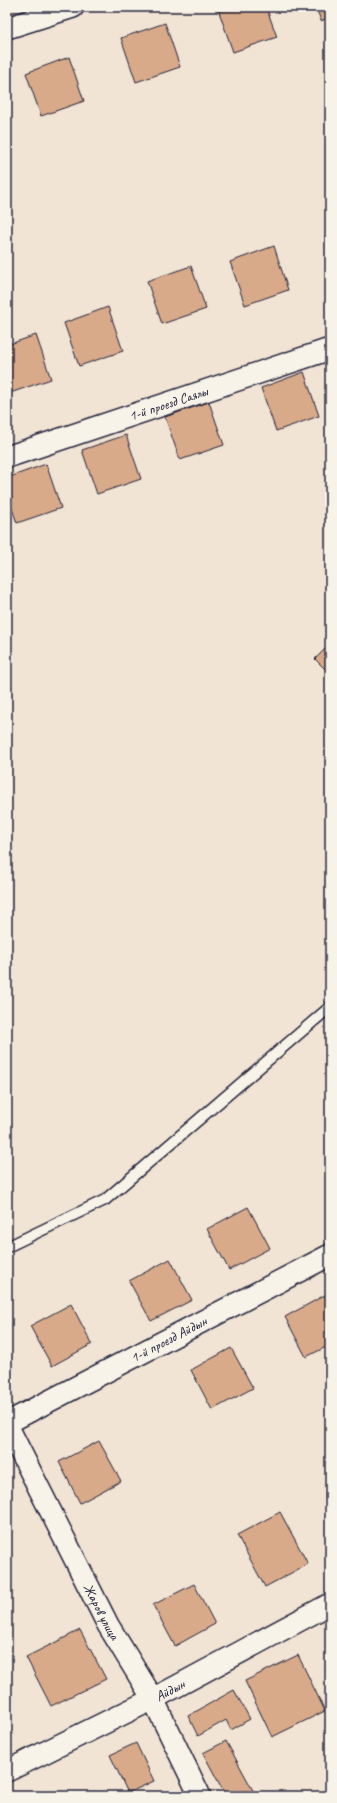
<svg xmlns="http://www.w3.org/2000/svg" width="337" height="1803" font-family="Caveat,sans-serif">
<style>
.building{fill:#d8aa8a;stroke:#22223b}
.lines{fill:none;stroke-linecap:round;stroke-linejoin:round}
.lane-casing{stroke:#22223b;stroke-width:13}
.street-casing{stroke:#22223b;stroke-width:24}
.lane{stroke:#f7f3e8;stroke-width:10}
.street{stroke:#f7f3e8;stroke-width:21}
.labels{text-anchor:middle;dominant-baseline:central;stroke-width:4;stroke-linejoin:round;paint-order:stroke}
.street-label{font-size:14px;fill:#22223b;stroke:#f7f3e8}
</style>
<rect width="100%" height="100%" fill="#f1e4d5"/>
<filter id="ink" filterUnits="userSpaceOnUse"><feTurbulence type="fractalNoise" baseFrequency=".025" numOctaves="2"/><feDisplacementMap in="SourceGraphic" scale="8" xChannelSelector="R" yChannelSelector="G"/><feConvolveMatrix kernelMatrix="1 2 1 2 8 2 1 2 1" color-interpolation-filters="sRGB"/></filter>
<g filter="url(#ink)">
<!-- building -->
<g class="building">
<path d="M224 7H266L277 37 233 52 218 9Z"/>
<path d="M316 7H330V17L321 21Z"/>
<path d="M165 23 180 67 136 82 121 38Z"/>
<path d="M69 57 84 101 41 116 26 73Z"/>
<path d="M330 234V250L325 236Z"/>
<path d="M274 246 288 290 245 305 230 262Z"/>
<path d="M191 266 206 309 162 324 147 281Z"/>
<path d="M108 307 123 351 79 366 64 323Z"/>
<path d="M36 335 51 379 7 394V345Z"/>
<path d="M304 372 319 416 276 431 261 388Z"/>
<path d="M209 402 224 445 180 460 165 417Z"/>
<path d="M126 435 141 479 97 494 82 450Z"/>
<path d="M46 464 61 508 17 523 7 494V478Z"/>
<path d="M330 644V674L315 659Z"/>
<path d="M248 1207 270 1248 229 1270 207 1229Z"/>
<path d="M170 1259 192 1300 151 1321 129 1281Z"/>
<path d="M325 1295 330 1304V1345L306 1357 285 1317Z"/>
<path d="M71 1304 92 1344 52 1366 30 1326Z"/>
<path d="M231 1348 253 1388 212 1410 191 1370Z"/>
<path d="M99 1441 121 1481 80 1503 59 1462Z"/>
<path d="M280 1512 308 1564 265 1587 237 1535Z"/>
<path d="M194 1584 215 1624 175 1646 153 1605Z"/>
<path d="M80 1630 106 1679 51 1706 26 1657Z"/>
<path d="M298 1655 325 1711 272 1737 245 1681Z"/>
<path d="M234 1690 250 1719 231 1730 226 1720 198 1736 188 1716Z"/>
<path d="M226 1741 256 1796H226L203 1753Z"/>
<path d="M136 1743 154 1781 128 1793 110 1755Z"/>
</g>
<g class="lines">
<!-- lane casing -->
<g class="lane-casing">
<path id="lane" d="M7 1247 105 1200 330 1007"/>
</g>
<!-- street casing -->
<g class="street-casing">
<g id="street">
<path d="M7 28 73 7"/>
<path id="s1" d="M7 457 330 349"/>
<path id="s2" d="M7 1423 330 1255"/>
<path id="s3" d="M7 1425 108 1625 153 1699 200 1796"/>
<path id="s4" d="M7 1771 153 1699 330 1604"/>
</g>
</g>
<!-- lane -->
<use href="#lane" class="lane"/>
<!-- street -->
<use href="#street" class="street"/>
</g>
</g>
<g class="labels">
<!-- street labels -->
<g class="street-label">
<text stroke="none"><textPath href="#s1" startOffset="170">1-й проезд Саялы</textPath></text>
<text stroke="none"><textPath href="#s2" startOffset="182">1-й проезд Айдын</textPath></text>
<text stroke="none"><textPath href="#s3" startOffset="209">Жаров улица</textPath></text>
<text stroke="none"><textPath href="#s4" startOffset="182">Айдын</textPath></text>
</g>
</g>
<!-- margin -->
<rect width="337" height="1803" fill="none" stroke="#f7f3e8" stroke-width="24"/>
<rect x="12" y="12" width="313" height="1779" fill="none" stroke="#22223b" stroke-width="1.5" filter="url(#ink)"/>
</svg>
